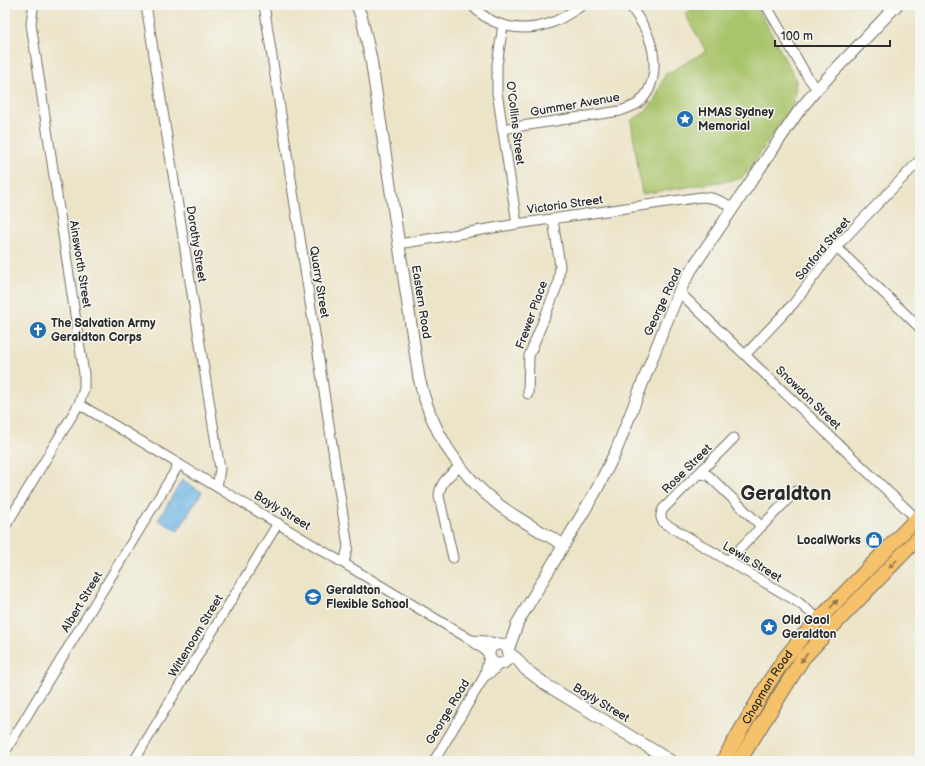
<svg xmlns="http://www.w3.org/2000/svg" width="925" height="766" font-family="'Balsamiq Sans',sans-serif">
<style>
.green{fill:#a9c46a;stroke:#6a784a}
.water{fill:#69b3e1;stroke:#4a6f86}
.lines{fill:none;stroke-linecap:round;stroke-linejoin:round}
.minor-casing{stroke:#6f6c62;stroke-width:11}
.tertiary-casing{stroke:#6f6c62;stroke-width:13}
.primary-casing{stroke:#6f6c62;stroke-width:16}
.minor{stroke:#fff;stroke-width:9}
.tertiary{stroke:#fff;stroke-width:11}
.primary{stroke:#f5c16b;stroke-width:14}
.oneway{fill:#90764b}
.labels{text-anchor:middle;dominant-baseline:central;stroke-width:3;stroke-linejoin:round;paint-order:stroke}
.street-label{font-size:12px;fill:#2b2b2b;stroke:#f6f6f2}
.poi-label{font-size:12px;font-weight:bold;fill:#2b2b2b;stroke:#f6f6f2;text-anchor:start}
.town-label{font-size:20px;font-weight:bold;fill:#2b2b2b;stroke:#f6f6f2}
</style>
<rect width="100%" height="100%" fill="#f6f6f2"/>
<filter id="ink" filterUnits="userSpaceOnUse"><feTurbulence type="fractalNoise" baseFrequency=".025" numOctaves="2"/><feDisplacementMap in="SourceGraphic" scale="8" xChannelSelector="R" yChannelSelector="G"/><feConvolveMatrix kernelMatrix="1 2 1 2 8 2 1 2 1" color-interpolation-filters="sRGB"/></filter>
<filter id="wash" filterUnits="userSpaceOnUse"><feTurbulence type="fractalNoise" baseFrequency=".012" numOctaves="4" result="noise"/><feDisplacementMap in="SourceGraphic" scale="16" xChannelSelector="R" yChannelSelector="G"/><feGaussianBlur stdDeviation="0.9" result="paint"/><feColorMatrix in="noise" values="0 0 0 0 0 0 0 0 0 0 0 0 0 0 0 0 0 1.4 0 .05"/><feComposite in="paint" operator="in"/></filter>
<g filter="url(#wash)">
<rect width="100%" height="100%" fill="#ece4c7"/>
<!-- green -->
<path class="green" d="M699 5H756L796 80 794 103 745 175 739 179 642 194 631 121 645 112 655 100 665 75 706 51 685 14Z"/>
<!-- water -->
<path class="water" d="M182 480 202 492 178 531 158 520Z"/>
</g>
<g filter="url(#ink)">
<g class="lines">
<!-- minor casing -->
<g class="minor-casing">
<g id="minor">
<path d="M146 5 220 469 217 487"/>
<path d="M264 5 348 547 344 563"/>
<path d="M472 5C491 28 524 33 551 23 562 19 573 11 583 5"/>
<path d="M766 5 807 76 817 89"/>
<path d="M503 25 497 65V92L517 224"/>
<path d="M502 129 620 111C625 109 632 107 637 104 657 89 657 59 649 38 645 26 636 15 630 5"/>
<path d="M399 244 517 224 701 197C714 197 722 201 733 208"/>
<path d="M836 247 920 328"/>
<path d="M679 292 920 522"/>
<path d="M746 354 794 303 836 247 920 160"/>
<path d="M528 394 529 356 558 284 560 266 553 220"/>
<path d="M79 404 471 640 489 653"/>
<path d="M734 438 663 509C660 515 660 518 664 523L798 602 822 622"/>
<path d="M699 474 708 475 761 526"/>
<path d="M5 527 79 404 84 389V374L31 24 33 9"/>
<path d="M453 558 439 496C440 481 450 476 460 466"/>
<path d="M728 561 796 491"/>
<path d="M471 640 486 641 496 645"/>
<path d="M484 677 493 671 499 664"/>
<path d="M5 752 179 464"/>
<path d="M134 761 278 523"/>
<path d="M434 761 484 677 489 656"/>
</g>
</g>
<!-- tertiary casing -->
<g class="tertiary-casing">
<g id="tertiary">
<path d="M357 5 362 19 371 59 419 378C430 428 458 474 499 505 519 520 542 532 564 545"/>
<circle cx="499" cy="654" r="10"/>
<path d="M508 650 518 622 596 491 616 451 666 323 679 292 691 270 798 112 817 89 897 5"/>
<path d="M509 653 517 659 525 669 548 686 671 761"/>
</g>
</g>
<!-- primary casing -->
<g class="primary-casing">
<g id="primary">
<path id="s1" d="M723 761 769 682 786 657 803 636 920 515"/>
<path d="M739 761 803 658 830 629 920 536"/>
</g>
</g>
<!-- minor -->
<use href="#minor" class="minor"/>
<!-- tertiary -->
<use href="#tertiary" class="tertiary"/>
<!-- primary -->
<use href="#primary" class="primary"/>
</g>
<!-- one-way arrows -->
<defs><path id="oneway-solid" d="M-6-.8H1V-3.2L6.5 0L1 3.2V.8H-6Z"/></defs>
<g class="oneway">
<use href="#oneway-solid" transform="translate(893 564) rotate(134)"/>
<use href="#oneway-solid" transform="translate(834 604) rotate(-46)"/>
<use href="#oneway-solid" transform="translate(804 658) rotate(128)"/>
</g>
</g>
<!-- icons -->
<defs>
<g id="sight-disc" transform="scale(0.9)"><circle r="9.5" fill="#1f6fb2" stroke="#f6f6f2"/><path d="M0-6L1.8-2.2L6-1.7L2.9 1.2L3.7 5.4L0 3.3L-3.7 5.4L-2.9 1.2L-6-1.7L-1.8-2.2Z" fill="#fff"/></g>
<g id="church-disc" transform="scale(0.9)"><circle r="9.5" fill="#1f6fb2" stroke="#f6f6f2"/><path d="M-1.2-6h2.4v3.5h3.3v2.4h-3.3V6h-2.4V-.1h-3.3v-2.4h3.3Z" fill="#fff"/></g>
<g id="shop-disc" transform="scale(0.9)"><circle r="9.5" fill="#1f6fb2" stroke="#f6f6f2"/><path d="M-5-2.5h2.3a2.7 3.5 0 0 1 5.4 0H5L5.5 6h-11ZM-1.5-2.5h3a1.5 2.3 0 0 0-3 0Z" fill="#fff"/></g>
<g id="school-disc" transform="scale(0.9)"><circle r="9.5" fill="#1f6fb2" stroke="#f6f6f2"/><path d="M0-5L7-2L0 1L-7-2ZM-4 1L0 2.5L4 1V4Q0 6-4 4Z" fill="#fff"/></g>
</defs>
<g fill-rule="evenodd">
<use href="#sight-disc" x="685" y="119"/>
<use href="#church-disc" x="38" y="330"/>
<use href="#shop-disc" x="874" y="540"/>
<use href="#school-disc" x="313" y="597"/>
<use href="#sight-disc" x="769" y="627"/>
</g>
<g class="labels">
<!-- street labels -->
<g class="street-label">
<text transform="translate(575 105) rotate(-10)">Gummer Avenue</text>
<text transform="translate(515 123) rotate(83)">O'Collins Street</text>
<text transform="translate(565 205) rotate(-8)">Victoria Street</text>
<text transform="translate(196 244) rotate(81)">Dorothy Street</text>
<text transform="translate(823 249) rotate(-50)">Sanford Street</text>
<text transform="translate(80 264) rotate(81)">Ainsworth Street</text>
<text transform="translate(319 282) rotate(81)">Quarry Street</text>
<text transform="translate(421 302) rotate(81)">Eastern Road</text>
<text transform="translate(663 302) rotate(-65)">George Road</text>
<text transform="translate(532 315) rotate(-70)">Frewer Place</text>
<text transform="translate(808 398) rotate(44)">Snowdon Street</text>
<text transform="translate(687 469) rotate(-45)">Rose Street</text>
<text transform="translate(282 511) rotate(31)">Bayly Street</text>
<text transform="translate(752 562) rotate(31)">Lewis Street</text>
<text transform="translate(82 602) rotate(-59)">Albert Street</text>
<text transform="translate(196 636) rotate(-59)">Wittenoom Street</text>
<text stroke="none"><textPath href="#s1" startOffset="86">Chapman Road</textPath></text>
<text transform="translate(601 703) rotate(31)">Bayly Street</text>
<text transform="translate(448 712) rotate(-59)">George Road</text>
</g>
<!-- poi labels -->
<g class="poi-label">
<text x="698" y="112">HMAS Sydney<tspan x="698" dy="14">Memorial</tspan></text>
<text x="51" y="323">The Salvation Army<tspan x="51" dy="14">Geraldton Corps</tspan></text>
<text x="861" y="540" text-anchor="end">LocalWorks</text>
<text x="326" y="590">Geraldton<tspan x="326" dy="14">Flexible School</tspan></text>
<text x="782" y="620">Old Gaol<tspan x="782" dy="14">Geraldton</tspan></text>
</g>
<!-- town labels -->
<g class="town-label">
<text x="786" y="494">Geraldton</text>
</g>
</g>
<!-- margin -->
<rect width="925" height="766" fill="none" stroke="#f6f6f2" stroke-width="20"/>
<!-- scale -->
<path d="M775 40v6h115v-6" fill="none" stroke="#2b2b2b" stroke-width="2"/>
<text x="781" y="40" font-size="12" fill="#2b2b2b" stroke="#f6f6f2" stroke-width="3" paint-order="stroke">100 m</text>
</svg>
